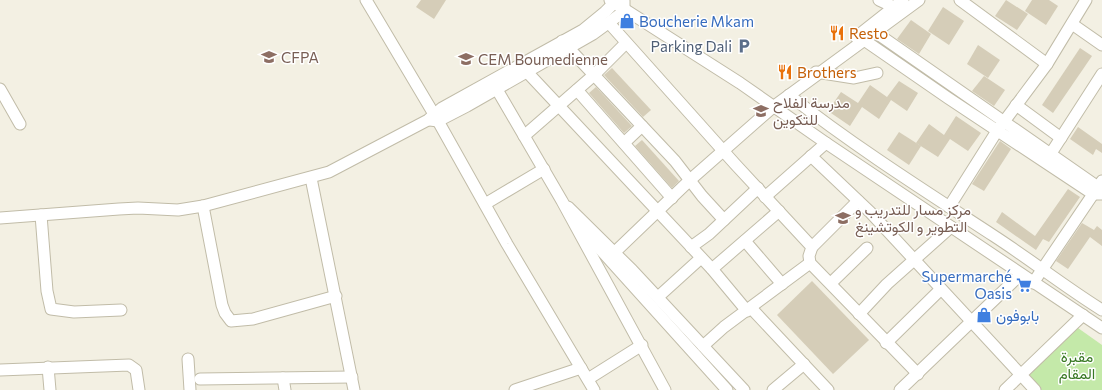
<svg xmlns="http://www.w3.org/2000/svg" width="1102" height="390" font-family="Commissioner,Vazirmatn,sans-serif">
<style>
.green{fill:#c4e9a9}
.building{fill:#d5cdb8}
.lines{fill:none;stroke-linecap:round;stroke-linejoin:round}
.minor-casing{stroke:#c1bca8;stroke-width:13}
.minor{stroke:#fff;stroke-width:11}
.labels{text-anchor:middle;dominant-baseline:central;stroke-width:3;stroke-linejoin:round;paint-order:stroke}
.shop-label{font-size:15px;fill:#366cbe;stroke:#fff;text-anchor:start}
.food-label{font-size:15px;fill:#c56008;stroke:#fff;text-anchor:start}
.service-label{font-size:15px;fill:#4e5e75;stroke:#fff;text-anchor:end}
.education-label{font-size:15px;fill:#785e54;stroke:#fff;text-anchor:start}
.park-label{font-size:15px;fill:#397924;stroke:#fff}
</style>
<rect width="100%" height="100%" fill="#f3f0e3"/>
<!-- green -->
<path class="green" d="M1078 328 1102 345V390H1040L1026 375Z"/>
<!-- building -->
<g class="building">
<path d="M421 0H446L434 19 416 7Z"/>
<path d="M1006 0 1028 14 1017 30 995 16Z"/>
<path d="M1032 0H1049L1058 6 1046 25 1025 11Z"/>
<path d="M943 7 964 21 949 45 928 31Z"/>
<path d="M911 20 931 34 919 54 897 39Z"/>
<path d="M978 45 1000 60 988 78 967 64Z"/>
<path d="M1080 48 1092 56 1053 113 1042 105Z"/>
<path d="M612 68 651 110 643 117 604 75Z"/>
<path d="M984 76 1005 90 994 106 972 91Z"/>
<path d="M899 81 918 93 907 111 891 100 879 119 862 107 850 126 828 111 841 92 858 103 870 85 887 97Z"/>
<path d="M596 87 632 126 624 133 589 93Z"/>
<path d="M956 116 981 133 968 151 950 139 938 157 916 143 929 124 944 135Z"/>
<path d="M1078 127 1102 144V153L1096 149 1093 155 1070 139Z"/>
<path d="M899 132 921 146 909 165 887 150Z"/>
<path d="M642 140 679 181 672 188 635 146Z"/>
<path d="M1000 141 1011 149 984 191 972 184Z"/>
<path d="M1068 189 1080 197 1049 242 1043 239 1036 250 996 222 1002 212 1035 236Z"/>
<path d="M1082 223 1094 230 1097 226 1102 230V246L1090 237 1068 269 1056 261Z"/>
<path d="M812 281 869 340 833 374 777 315Z"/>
</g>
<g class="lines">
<!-- minor casing -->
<g class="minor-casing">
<g id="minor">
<path d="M366 0 438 121 507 244 594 390"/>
<path d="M610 0 740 83 826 143 1102 328"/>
<path d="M879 0 894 7 897 11"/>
<path d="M960 0 1047 64"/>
<path d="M609 23 735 164 812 247 809 256 810 263 918 374"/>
<path d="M1072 24 1102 45"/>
<path d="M856 37 903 0"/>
<path d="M864 40 948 98 1093 194H1101L1098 187 875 32"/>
<path d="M562 41 675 161 702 196 724 220"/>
<path d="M527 72 712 269 747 311"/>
<path d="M816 72 854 78 877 73"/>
<path d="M492 81 562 201 665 390"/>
<path d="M0 89 20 124"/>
<path d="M577 90 672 198"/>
<path d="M789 95C854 146 925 191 994 236 1031 260 1065 287 1102 310"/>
<path d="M1016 105 1061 138"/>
<path d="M430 120 438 121 467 106 593 34 619 15 624 9V1"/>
<path d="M524 136 594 75 626 43"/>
<path d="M624 143 642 126"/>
<path d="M811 156 870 212 1035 390"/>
<path d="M1046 161 1102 74"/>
<path d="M311 178 354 390"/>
<path d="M765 197 826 143"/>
<path d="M485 204 544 169"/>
<path d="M203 206 222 305 225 313 231 321 253 319 336 296"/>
<path d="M568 207 632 270 744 390"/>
<path d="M949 207 997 131 1047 64 1086 0"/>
<path d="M41 215 47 291 51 309 74 312 121 310"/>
<path d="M0 218 119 209 138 208 178 210 203 206 329 172 428 120 442 108 583 30 605 12 617 0"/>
<path d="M581 228 727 390"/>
<path d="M745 241 782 284"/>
<path d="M691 247 709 234 758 188"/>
<path d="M812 247 858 201"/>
<path d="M615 252 690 180 773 107 919 0"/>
<path d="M712 269 779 211"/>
<path d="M831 283 867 248"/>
<path d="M1033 283 1102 181"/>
<path d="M658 297 701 258"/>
<path d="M751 308 828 390"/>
<path d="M859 314 887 284 951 227"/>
<path d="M886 343 941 289"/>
<path d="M703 346 724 327 810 263"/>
<path d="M188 359 190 390"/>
<path d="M48 367 50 390"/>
<path d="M0 370 129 365 136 370 139 390"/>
<path d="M283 378 285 390"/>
<path d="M200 379 352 377"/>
<path d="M588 379 642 345"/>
<path d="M515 390 581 368"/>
<path d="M773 390 804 364"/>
<path d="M900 390 1021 274"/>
<path d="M1005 390 1083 315"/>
</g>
</g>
<!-- minor -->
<use href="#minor" class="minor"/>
</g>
<!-- icons -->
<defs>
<g id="shop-bare" transform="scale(1.2)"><path d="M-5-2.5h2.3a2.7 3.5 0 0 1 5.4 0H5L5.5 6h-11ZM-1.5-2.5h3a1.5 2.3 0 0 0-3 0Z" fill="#3f7fe0" stroke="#fff" stroke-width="2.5" paint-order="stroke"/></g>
<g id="restaurant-bare" transform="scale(1.2)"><path d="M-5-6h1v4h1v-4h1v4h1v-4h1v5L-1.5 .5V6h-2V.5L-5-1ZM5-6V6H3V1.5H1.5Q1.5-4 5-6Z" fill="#e8710a" stroke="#fff" stroke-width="2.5" paint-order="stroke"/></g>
<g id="parking-bare" transform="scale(1.2)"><path d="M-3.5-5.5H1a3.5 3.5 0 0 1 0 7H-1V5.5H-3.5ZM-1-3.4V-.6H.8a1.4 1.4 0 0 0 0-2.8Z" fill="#5c6f8a" stroke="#fff" stroke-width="2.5" paint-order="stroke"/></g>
<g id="university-bare" transform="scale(1.2)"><path d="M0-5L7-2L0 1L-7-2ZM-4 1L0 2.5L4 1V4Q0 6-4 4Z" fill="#8d6e63" stroke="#fff" stroke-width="2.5" paint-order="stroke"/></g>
<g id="school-bare" transform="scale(1.2)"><path d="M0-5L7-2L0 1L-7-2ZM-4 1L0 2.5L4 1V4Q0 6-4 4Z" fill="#8d6e63" stroke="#fff" stroke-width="2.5" paint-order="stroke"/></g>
<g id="supermarket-bare" transform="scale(1.2)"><path d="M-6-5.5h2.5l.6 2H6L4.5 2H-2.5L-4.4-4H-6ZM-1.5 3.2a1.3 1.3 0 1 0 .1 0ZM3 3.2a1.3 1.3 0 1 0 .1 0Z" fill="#3f7fe0" stroke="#fff" stroke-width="2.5" paint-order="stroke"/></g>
</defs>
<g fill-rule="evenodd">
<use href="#shop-bare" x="627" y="21"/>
<use href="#restaurant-bare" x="837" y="33"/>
<use href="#parking-bare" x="744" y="46"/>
<use href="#university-bare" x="269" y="57"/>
<use href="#school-bare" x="466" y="59"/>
<use href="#restaurant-bare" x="785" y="72"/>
<use href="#school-bare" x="761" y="111"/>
<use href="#school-bare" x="843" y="218"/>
<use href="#supermarket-bare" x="1024" y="285"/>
<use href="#shop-bare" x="984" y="315"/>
</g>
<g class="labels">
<!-- shop labels -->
<g class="shop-label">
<text x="639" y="21">Boucherie Mkam</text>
<text x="1012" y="276" text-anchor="end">Supermarché<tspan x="1012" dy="17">Oasis</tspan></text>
<text x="996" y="315">بابوفون</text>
</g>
<!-- food labels -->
<g class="food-label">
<text x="849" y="33">Resto</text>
<text x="797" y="72">Brothers</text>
</g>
<!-- service labels -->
<g class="service-label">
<text x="732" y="46">Parking Dali</text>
</g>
<!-- education labels -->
<g class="education-label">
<text x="281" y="57">CFPA</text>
<text x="478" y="59">CEM Boumedienne</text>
<text x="773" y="102">مدرسة الفلاح<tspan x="773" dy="17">للتكوين</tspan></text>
<text x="855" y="209">مركز مسار للتدريب و<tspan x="855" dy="17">التطوير و الكوتشينغ</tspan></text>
</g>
<!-- park labels -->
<g class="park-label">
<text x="1077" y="356">مقبرة<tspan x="1077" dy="17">المقام</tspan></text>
</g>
</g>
</svg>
